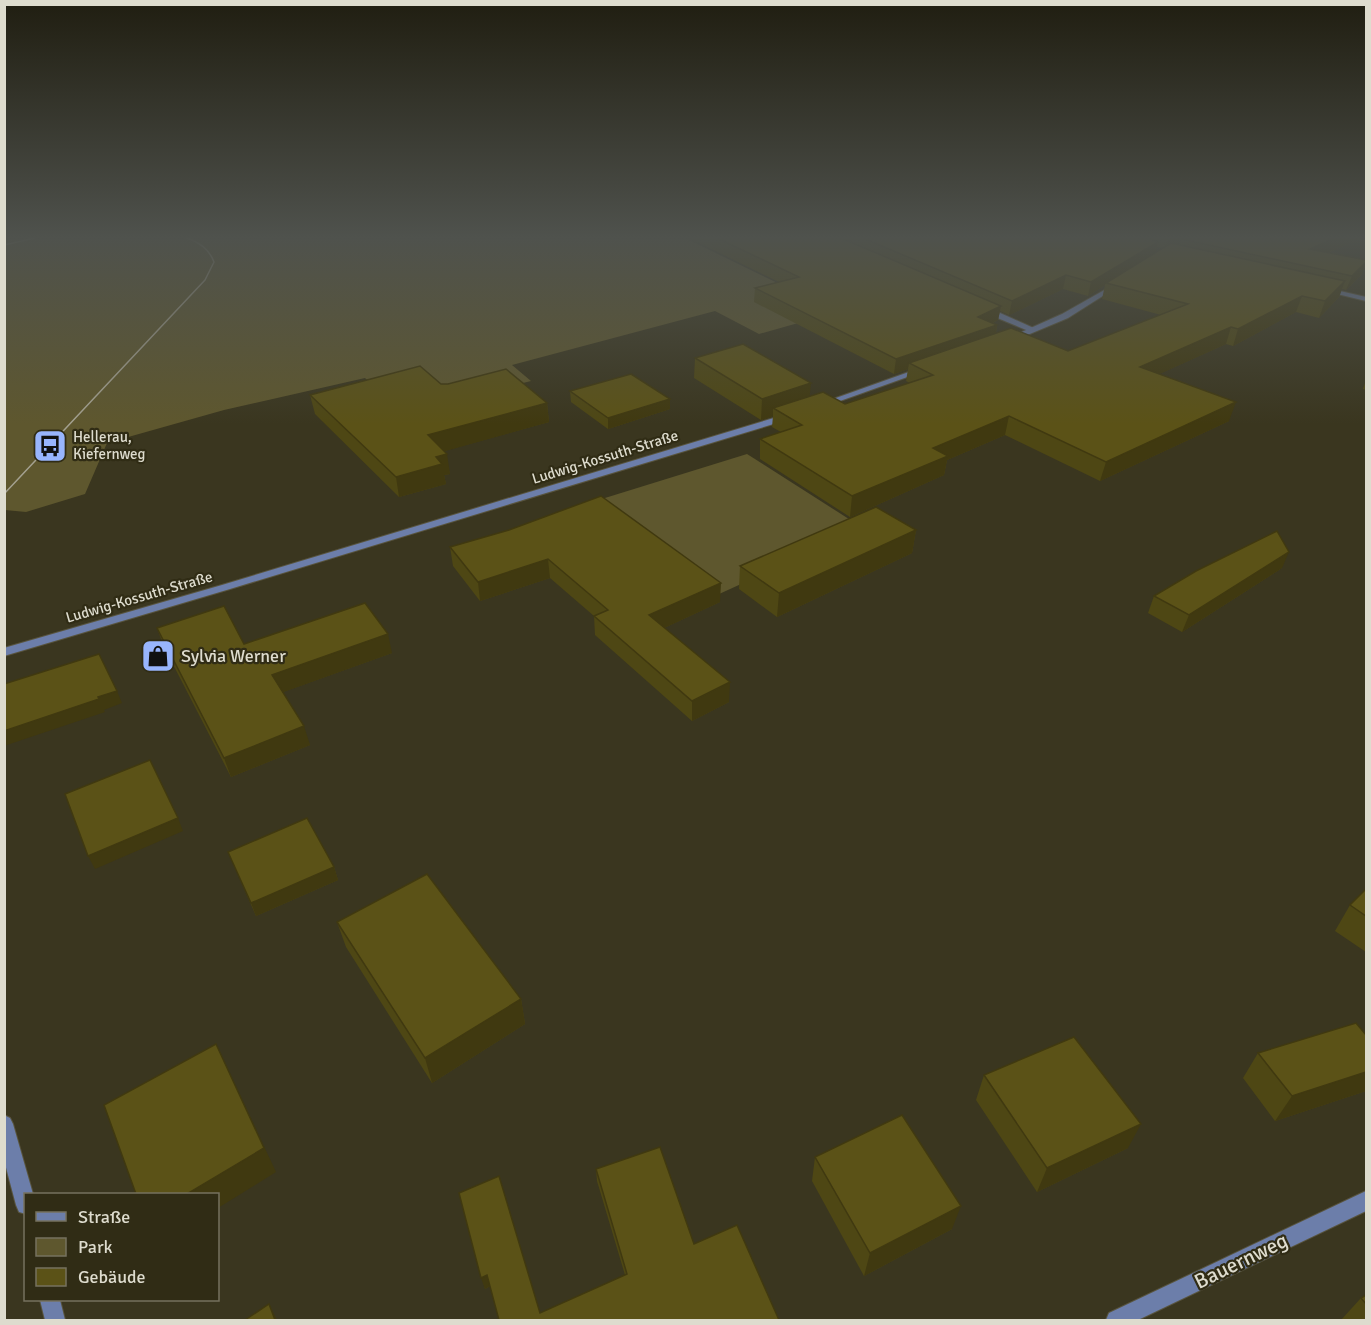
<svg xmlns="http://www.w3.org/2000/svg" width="1371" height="1325" font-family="Signika,sans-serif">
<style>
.green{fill:#5e572e}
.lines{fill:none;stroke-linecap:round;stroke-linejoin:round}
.minor-casing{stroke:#58543e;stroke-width:2}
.tertiary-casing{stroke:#58543e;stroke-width:2}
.minor{fill:#6c7eaa;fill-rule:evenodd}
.tertiary{fill:#6c7eaa;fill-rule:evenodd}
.tram{stroke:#a4a190;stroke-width:1.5}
.wall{fill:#4e4714;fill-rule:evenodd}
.shaded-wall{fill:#403910}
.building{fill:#5b5217;stroke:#403910;stroke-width:1.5}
.labels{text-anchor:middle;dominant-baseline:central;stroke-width:4.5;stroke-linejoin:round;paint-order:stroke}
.far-poi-label{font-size:15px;fill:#dedcce;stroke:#302c15;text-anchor:start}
.far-street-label{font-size:15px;fill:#dedcce;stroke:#302c15}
.poi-label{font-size:18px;fill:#dedcce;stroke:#302c15;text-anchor:start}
.near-street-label{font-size:21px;fill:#dedcce;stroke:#302c15}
</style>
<rect width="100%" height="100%" fill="#3a361f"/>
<!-- green -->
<g class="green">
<path d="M4 239H687L837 312 759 334 715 311 512 365 531 381 404 413 365 378 224 410 107 443 85 494 26 512 5 510Z"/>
<path d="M747 454 863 528 717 595 592 502Z"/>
</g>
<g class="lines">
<!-- minor casing -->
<g class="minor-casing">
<g id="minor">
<path d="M1327 288 1366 297V301L1325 291V289Z"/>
<path d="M983 308H989L1038 330 1031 332 983 312Z"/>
<path d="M4 1115 10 1118 13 1124 33 1194H26V1214L19 1212 16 1205 4 1160Z"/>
<path d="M1366 1191V1211L1138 1320H1106L1109 1313Z"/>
<path d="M40 1300H60L65 1320H45Z"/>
</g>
</g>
<!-- tertiary casing -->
<g class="tertiary-casing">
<g id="tertiary">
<path d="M1115 284 1120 285 1068 318 1013 341 1006 339 1062 314Z"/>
<path d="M920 368 927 370 826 406 819 404Z"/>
<path d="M787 414 791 417 790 419 230 589 4 656V648L222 585Z"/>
</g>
</g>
<!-- minor -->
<use href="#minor" class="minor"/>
<!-- tertiary -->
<use href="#tertiary" class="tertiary"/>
<!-- tram -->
<g class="tram">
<path d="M4 245 35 238"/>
<path d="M4 494 205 280 214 262C209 249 200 243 187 238"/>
</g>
</g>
<!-- wall -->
<g class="wall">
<path d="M689 238H1361L1328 253 1366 260V263L1362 274 1346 290 1342 289 1339 297 1319 318 1296 312 1233 346 1226 344 1159 374 1229 421 1100 481 1005 435 947 460 944 475 850 517 760 459V439L781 432 772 427 773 416 761 420 694 378 695 358 810 396 845 404 910 383 906 381 908 369 894 374 754 302 755 288 779 282ZM1181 239 1179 245 1173 244ZM1157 247 1163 248 1155 253ZM1105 285 1102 299 1161 315 1068 351 996 333 997 325 993 323 998 320 1000 311 1009 315 1063 289 1088 296Z"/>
<path d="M1366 380V390L1363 389Z"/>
<path d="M570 391 670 409 608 429 571 402Z"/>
<path d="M310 395 547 403 549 422 444 451 450 474 444 475 446 484 399 497 315 414Z"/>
<path d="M509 530 720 602 664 628 729 702 692 721 595 635 594 616 550 578 480 601 453 566 450 547Z"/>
<path d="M916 530 912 553 777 617 739 589 740 566Z"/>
<path d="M1282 568 1182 632 1148 613 1154 596Z"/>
<path d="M157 628 244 644 392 653 283 692 310 745 231 777 164 647Z"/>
<path d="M228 852 334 867 338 880 256 916Z"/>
<path d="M1366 889V952L1335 931 1350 905Z"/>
<path d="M337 922 521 999 525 1024 432 1083 346 947Z"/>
<path d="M1366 1035V1091L1275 1121 1243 1078 1258 1053Z"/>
<path d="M984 1075 1128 1148 1037 1192 976 1100Z"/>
<path d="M815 1157 952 1229 864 1276 812 1181Z"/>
<path d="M596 1169 694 1244 779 1320H499L490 1286 485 1289 459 1193 540 1313 625 1275 597 1181Z"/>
<path d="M1366 1295V1320H1341L1361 1298Z"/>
</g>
<!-- shaded-wall -->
<g class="shaded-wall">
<path d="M1168 238H1182L1165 249Z"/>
<path d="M1335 238H1361L1306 262 1310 249Z"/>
<path d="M1158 242 1155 255 1106 283 1105 285 1088 296 1091 282Z"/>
<path d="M1366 262 1362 274 1346 290 1352 276Z"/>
<path d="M1066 275 1063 289 1009 315 1012 301Z"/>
<path d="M1345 281 1339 297 1319 318 1325 301Z"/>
<path d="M1302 296 1296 312 1233 346 1238 329Z"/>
<path d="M1001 306 998 320 976 331 978 317Z"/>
<path d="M997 325 995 339 909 363 908 369 894 374 896 359Z"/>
<path d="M1231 327 1226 344 1135 385 1140 367Z"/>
<path d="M811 383 809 403 773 408V416L761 420 762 399Z"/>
<path d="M670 399V409L608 429V418Z"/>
<path d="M1236 402 1229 421 1100 481 1106 462Z"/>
<path d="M547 403 549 422 431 455 428 435Z"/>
<path d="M1009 416 1005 435 947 460 944 475 850 517 852 496 933 448Z"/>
<path d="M447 454 450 474 444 475 446 484 399 497 396 477 436 457Z"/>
<path d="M916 530 912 553 777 617 779 593Z"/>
<path d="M1289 552 1282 568 1182 632 1189 615Z"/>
<path d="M548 559 550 578 480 601 478 582Z"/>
<path d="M721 583 720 602 649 635V615Z"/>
<path d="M388 634 392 653 278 694 272 675Z"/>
<path d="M730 682 729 702 692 721V701Z"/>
<path d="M117 691 122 703 104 710 105 712 4 746V731Z"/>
<path d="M304 726 310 745 231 777 224 758Z"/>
<path d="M178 818 183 831 95 869 88 856Z"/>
<path d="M334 867 338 880 256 916 251 903Z"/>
<path d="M521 999 525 1024 432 1083 425 1058Z"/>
<path d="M216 1044 276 1172 218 1208V1194H187Z"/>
<path d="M1366 1072V1091L1275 1121 1292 1096Z"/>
<path d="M1141 1124 1128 1148 1037 1192 1047 1168Z"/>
<path d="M961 1206 952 1229 864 1276 870 1253Z"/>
<path d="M487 1275 490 1286 485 1289 481 1278Z"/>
<path d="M269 1304 277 1320H275Z"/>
</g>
<!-- building -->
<g class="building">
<path d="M717 238H841L1001 306 978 317 997 325 896 359 755 288 799 277Z"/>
<path d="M863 238H1148L1158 242 1091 282 1066 275 1012 301Z"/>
<path d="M1181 238H1335L1310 249 1366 260V262L1352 276 1181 239Z"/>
<path d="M1171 243 1345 281 1325 301 1302 296 1238 329 1231 327 1140 367 1236 402 1106 462 1009 416 933 448 948 456 852 496 760 439 802 425 773 408 823 392 845 404 933 375 909 363 1011 328 1068 351 1188 304 1106 283Z"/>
<path d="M743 344 811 383 762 399 695 358Z"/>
<path d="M420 366 441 384H448L506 369 547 403 428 435 447 454 436 457 442 464 396 477 310 395Z"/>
<path d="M631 374 670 399 608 418 570 391Z"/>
<path d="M601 496 721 583 649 615 730 682 692 701 594 616 608 610 548 559 478 582 450 547 509 530Z"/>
<path d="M876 507 916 530 779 593 740 566Z"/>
<path d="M1277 531 1289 552 1189 615 1154 596 1196 571Z"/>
<path d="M365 603 388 634 272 675 304 726 224 758 157 628 224 606 244 644Z"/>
<path d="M99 654 117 691 98 697 99 699 4 731V684Z"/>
<path d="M150 760 178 818 88 856 65 794Z"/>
<path d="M307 818 334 867 251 903 228 852Z"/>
<path d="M427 874 521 999 425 1058 337 922Z"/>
<path d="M1366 889V916L1350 905Z"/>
<path d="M1356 1023 1366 1035V1072L1292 1096 1258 1053Z"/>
<path d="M1074 1037 1141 1124 1047 1168 984 1075Z"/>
<path d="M216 1044 264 1148 187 1194H136L104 1105Z"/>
<path d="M902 1115 961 1206 870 1253 815 1157Z"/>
<path d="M660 1147 694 1244 737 1225 779 1320H499L487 1275 481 1278 459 1193 499 1176 540 1313 627 1274 596 1169Z"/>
<path d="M1366 1295V1304L1361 1298Z"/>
<path d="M269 1304 275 1320H245Z"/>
</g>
<!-- sky -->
<linearGradient id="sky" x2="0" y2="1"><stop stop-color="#201e11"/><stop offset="0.56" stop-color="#4f524d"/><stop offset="1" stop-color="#4f524d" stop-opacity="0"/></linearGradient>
<rect width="1371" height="424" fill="url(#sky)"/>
<!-- icons -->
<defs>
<g id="bus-square" transform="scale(1.725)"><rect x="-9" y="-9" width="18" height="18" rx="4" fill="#98b5fd" stroke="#302c15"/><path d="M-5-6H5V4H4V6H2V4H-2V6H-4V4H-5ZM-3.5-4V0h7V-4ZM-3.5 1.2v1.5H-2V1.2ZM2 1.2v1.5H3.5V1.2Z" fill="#111"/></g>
<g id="shop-square" transform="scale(1.725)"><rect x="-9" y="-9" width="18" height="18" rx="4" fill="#98b5fd" stroke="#302c15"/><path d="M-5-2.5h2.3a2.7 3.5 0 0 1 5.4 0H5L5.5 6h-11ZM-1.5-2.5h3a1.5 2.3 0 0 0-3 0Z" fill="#111"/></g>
</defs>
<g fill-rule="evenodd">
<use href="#bus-square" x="50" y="446"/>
<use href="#shop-square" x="158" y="656"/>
</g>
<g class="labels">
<!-- far-poi labels -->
<g class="far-poi-label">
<text x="73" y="437">Hellerau,<tspan x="73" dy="17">Kiefernweg</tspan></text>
</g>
<!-- far-street labels -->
<g class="far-street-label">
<text transform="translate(605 457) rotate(-17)">Ludwig-Kossuth-Straße</text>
<text transform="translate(139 597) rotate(-16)">Ludwig-Kossuth-Straße</text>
</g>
<!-- poi labels -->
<g class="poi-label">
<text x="181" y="656">Sylvia Werner</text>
</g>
<!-- near-street labels -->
<g class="near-street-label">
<text transform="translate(1241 1261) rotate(-26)">Bauernweg</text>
</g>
</g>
<!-- border -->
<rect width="1371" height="1325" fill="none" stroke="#dedcce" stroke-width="12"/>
<!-- legend -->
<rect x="24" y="1193" width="195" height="108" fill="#302c15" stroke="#76725f" stroke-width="1.5"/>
<rect x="36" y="1212" width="30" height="9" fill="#6c7eaa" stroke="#76725f" stroke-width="1.5"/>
<text x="78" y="1223" font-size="18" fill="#dedcce">Straße</text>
<rect x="36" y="1238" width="30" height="18" fill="#5e572e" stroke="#76725f" stroke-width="1.5"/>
<text x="78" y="1253" font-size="18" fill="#dedcce">Park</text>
<rect x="36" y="1268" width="30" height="18" fill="#5b5217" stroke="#76725f" stroke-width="1.5"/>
<text x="78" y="1283" font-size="18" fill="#dedcce">Gebäude</text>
</svg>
